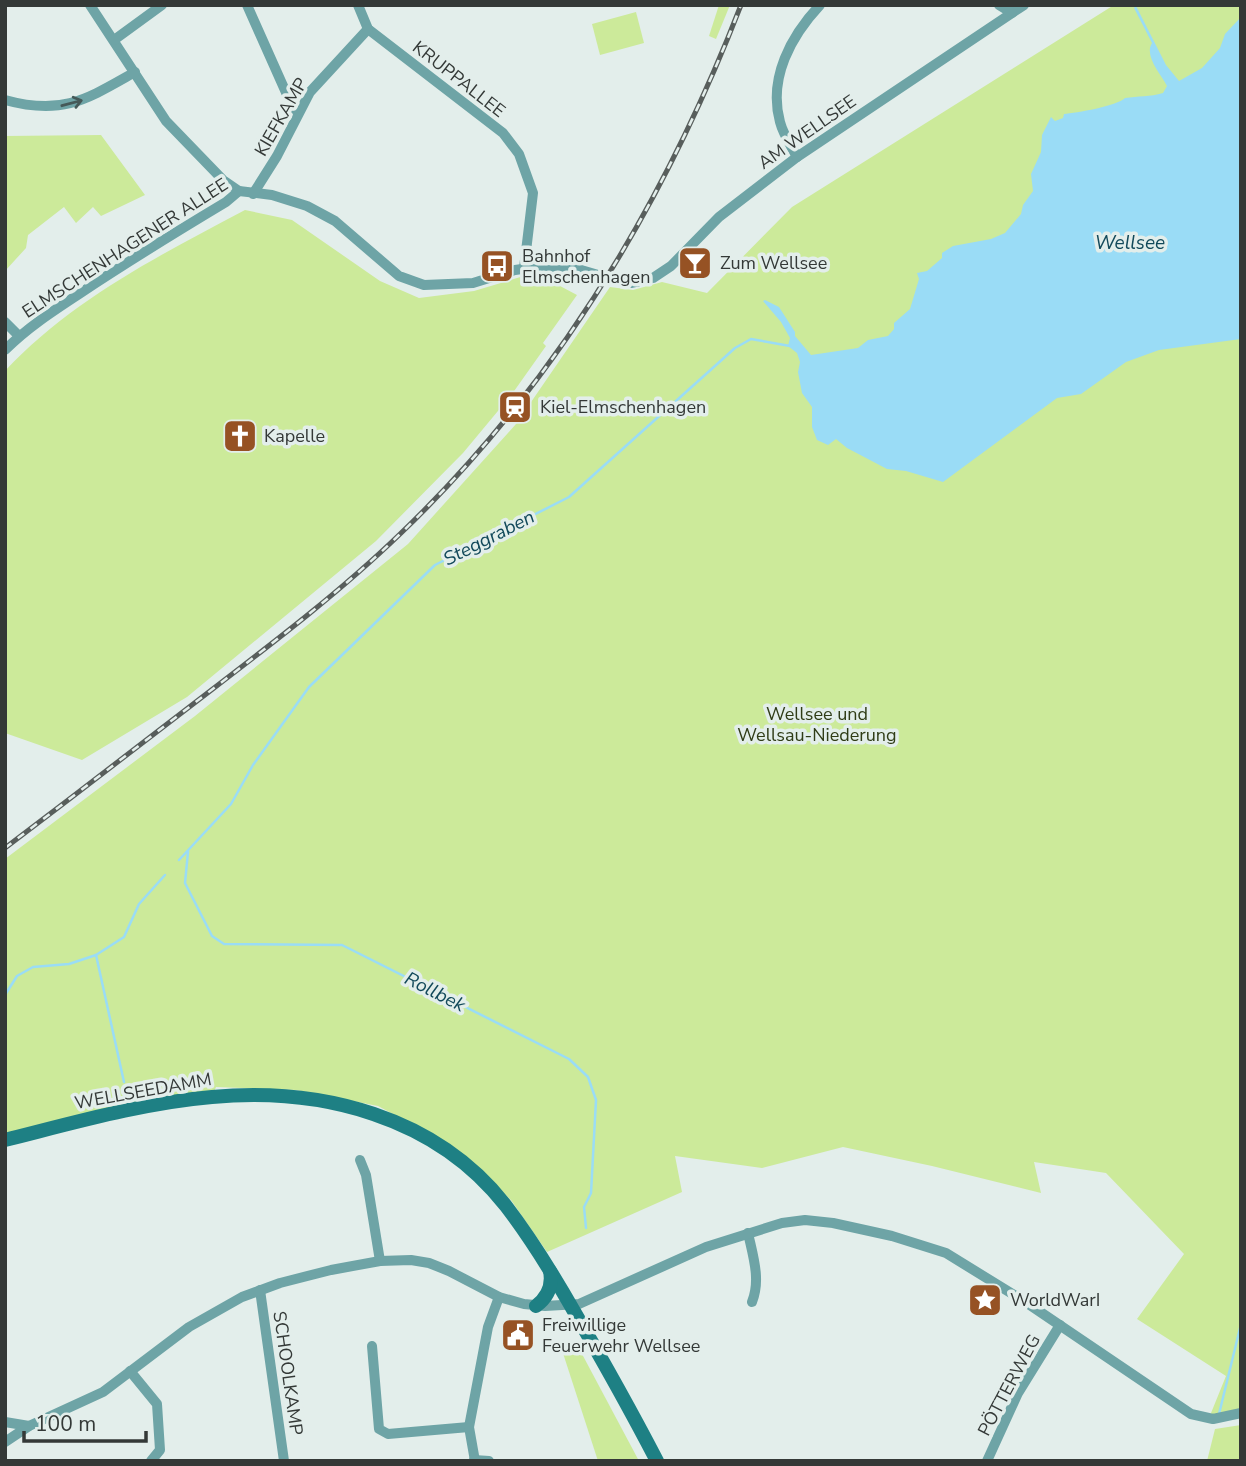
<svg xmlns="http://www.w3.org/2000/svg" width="1246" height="1466" font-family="'Nunito Sans',sans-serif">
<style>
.green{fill:#ccea9a}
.water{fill:#9adcf6}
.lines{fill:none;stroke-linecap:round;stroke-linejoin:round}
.stream{stroke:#9adcf6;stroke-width:2.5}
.minor{stroke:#6ea4a6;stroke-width:10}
.secondary{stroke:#1e8084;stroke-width:14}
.rail-casing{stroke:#585e5c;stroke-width:5}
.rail{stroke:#e3eeeb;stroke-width:2.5;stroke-dasharray:8;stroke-linecap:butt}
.oneway{stroke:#455958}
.labels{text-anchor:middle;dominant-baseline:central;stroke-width:7;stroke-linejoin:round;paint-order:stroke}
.street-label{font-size:18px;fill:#343937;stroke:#e3eeeb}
.poi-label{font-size:18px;fill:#343937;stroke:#e3eeeb;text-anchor:start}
.park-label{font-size:18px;fill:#2f3c16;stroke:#e3eeeb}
.water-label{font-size:19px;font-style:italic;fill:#12495a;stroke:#e3eeeb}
</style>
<rect width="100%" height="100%" fill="#e3eeeb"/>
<!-- green -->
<g class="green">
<path d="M719 5H730L716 39 709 36Z"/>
<path d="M1114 5H1241V1411L1209 1418 1226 1376 1137 1319 1184 1254 1106 1173 1034 1162 1041 1193 932 1166 843 1147 762 1168 675 1156 682 1192 547 1252 511 1200 454 1147 378 1106 296 1090 216 1087 214 1092 5 1133V859L195 716 408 544 516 424 610 287 633 290 662 282 707 293 792 207Z"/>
<path d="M636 12 644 43 600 55 592 24Z"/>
<path d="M101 135 145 195 101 216 93 207 76 223 64 207 28 235 26 248 5 271V136Z"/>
<path d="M245 210 292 220 380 281 419 298 474 291 527 275 545 278 577 295 543 343 546 346 512 394 463 453 376 541 187 697 82 760 5 733V371C71 300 160 255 245 210Z"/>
<path d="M560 1344 582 1354 639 1461H598Z"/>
<path d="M1241 1425V1461H1207L1215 1429Z"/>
</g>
<!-- water -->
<path class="water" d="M1136 6 1166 65 1179 81 1202 68 1220 48 1225 34 1241 17V339L1159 350 1126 362 1081 394 1057 398 943 482 906 471 887 469 847 448 836 439 828 445 817 440 812 427V407L802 393 798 372 800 362 797 353 788 346 790 338 781 322 763 301 765 300 779 307 795 332V336L811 355 858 348 868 340 888 336 894 329V323L910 309 919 279 917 273 927 271 942 258V253L953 246 991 239 1005 233 1021 214 1023 205 1033 191 1031 174 1041 152 1042 135 1051 117 1055 121 1063 118 1064 114C1076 113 1117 106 1125 98 1138 96 1150 97 1163 93L1167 86C1160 73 1144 56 1152 43L1134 8Z"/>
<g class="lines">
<!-- stream -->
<g class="stream">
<path d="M188 852 185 883 212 936 224 944 342 945 569 1059 588 1077 596 1100 591 1193 584 1207 586 1228"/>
<path d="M179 860 231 804 253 765 309 687 435 565 569 497 735 348 751 339 790 346"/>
<path d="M96 955 124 1082"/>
<path d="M5 995 17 976 33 967 69 964 96 955 124 937 139 904 165 875"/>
<path d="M1219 1414 1241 1324"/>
</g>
<!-- minor -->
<g class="minor">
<path d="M90 5 166 121 223 180 239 191 272 195 307 206 335 221 399 276 424 285 473 283 515 270 536 267H571L622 282 632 283 653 278 671 266 719 217 797 157 1024 5"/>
<path d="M247 5 292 106 298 112"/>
<path d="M358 5 368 29 503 133 519 154 533 193 524 268"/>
<path d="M999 5 1012 13"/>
<path d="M114 40 162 5"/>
<path d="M5 100C63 116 87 99 135 72"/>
<path d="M797 157C791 146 783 134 780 122 768 78 791 36 820 5"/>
<path d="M253 194 277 156 310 92 368 29"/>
<path d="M5 322 19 336"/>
<path d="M5 350C27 328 53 311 79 294 127 262 176 232 226 202L239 191"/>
<path d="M360 1160 366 1175 380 1261"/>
<path d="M748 1233C753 1256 761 1280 752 1302"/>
<path d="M260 1290 284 1461"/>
<path d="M372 1346 379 1429 388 1434 469 1427"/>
<path d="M130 1371 157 1404 160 1450 151 1461"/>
<path d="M5 1422 29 1426"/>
<path d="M5 1442 29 1426 103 1392 189 1327 242 1297 280 1283 331 1270 380 1261 411 1260 429 1263 449 1271 499 1297 524 1304 545 1306 579 1304 706 1247 782 1223 805 1220 833 1223 892 1236 946 1253 1027 1303 1191 1414 1213 1419 1241 1413"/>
<path d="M474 1460 489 1461"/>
<path d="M475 1461 469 1427 488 1327 499 1297"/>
<path d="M987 1461 1018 1393 1060 1325"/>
</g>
<!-- secondary -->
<g class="secondary">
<path d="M5 1140C73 1123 142 1103 212 1097 321 1087 436 1116 506 1206 532 1240 554 1276 575 1313 603 1361 631 1411 657 1461"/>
<path d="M536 1306C548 1297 553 1286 550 1271"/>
</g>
<!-- rail casing -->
<g class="rail-casing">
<path id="rail" d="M5 848C75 795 145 741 214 688 278 639 342 590 399 535 554 387 664 204 741 5"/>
</g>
<!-- rail -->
<use href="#rail" class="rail"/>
</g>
<!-- one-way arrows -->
<defs><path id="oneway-shaft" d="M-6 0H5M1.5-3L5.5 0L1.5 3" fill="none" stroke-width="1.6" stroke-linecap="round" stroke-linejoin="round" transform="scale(1.75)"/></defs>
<use class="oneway" href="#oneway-shaft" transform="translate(72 103) rotate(-15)"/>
<!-- icons -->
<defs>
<g id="bar-square" transform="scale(1.75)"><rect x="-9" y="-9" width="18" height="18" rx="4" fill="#965224" stroke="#e3eeeb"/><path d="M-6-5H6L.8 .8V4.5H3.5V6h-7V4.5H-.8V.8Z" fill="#fff"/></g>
<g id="bus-square" transform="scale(1.75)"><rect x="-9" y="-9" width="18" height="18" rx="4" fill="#965224" stroke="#e3eeeb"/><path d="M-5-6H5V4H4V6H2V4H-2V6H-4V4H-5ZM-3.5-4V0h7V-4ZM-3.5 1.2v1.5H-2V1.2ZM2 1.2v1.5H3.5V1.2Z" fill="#fff"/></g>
<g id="station-square" transform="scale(1.75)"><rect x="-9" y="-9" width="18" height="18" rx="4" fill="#965224" stroke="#e3eeeb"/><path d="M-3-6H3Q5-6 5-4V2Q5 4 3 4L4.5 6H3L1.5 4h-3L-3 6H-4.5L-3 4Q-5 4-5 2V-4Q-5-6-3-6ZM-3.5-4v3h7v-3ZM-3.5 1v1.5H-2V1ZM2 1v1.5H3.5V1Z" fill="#fff"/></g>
<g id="church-square" transform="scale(1.75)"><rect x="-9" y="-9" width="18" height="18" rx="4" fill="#965224" stroke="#e3eeeb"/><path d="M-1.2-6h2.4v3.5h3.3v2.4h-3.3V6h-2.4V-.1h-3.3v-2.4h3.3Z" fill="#fff"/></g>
<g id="sight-square" transform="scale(1.75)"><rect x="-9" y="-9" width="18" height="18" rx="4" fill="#965224" stroke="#e3eeeb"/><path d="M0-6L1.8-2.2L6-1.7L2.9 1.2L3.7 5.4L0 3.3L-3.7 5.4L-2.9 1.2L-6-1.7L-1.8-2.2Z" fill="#fff"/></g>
<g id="civic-square" transform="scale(1.75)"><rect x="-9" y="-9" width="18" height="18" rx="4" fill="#965224" stroke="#e3eeeb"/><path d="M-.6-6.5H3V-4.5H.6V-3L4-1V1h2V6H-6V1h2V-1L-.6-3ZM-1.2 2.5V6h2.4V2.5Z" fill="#fff"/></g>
</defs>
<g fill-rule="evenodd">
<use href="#bar-square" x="695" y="263"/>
<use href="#bus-square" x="497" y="266"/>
<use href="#station-square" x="515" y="407"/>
<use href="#church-square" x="240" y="436"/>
<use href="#sight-square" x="985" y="1300"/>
<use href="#civic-square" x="518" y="1335"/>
</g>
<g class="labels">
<!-- street labels -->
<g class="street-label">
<text transform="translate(459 79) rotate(38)">KRUPPALLEE</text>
<text transform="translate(281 117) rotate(-60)">KIEFKAMP</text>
<text transform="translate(807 132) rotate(-35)">AM WELLSEE</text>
<text transform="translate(125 248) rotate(-33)">ELMSCHENHAGENER ALLEE</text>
<text transform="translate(143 1091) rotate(-10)">WELLSEEDAMM</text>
<text transform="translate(288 1373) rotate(82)">SCHOOLKAMP</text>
<text transform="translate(1009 1385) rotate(-62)">PÖTTERWEG</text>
</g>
<!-- poi labels -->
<g class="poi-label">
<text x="522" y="256">Bahnhof<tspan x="522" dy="21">Elmschenhagen</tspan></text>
<text x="720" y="263">Zum Wellsee</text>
<text x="540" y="407">Kiel-Elmschenhagen</text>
<text x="264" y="436">Kapelle</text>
<text x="1010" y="1300">WorldWarI</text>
<text x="542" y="1325">Freiwillige<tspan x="542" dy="21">Feuerwehr Wellsee</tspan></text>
</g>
<!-- park labels -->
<g class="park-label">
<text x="817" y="714">Wellsee und<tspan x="817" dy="21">Wellsau-Niederung</tspan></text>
</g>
<!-- water labels -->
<g class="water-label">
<text x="1130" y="243">Wellsee</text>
<text transform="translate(489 538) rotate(-27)">Steggraben</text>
<text transform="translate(435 992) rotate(27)">Rollbek</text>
</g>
</g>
<!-- border -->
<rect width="1246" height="1466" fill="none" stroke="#343937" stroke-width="14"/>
<!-- scale -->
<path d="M24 1431v10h122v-10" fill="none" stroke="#343937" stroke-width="3.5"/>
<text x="35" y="1431" font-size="21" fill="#343937" stroke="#e3eeeb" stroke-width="5" paint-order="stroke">100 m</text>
</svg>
